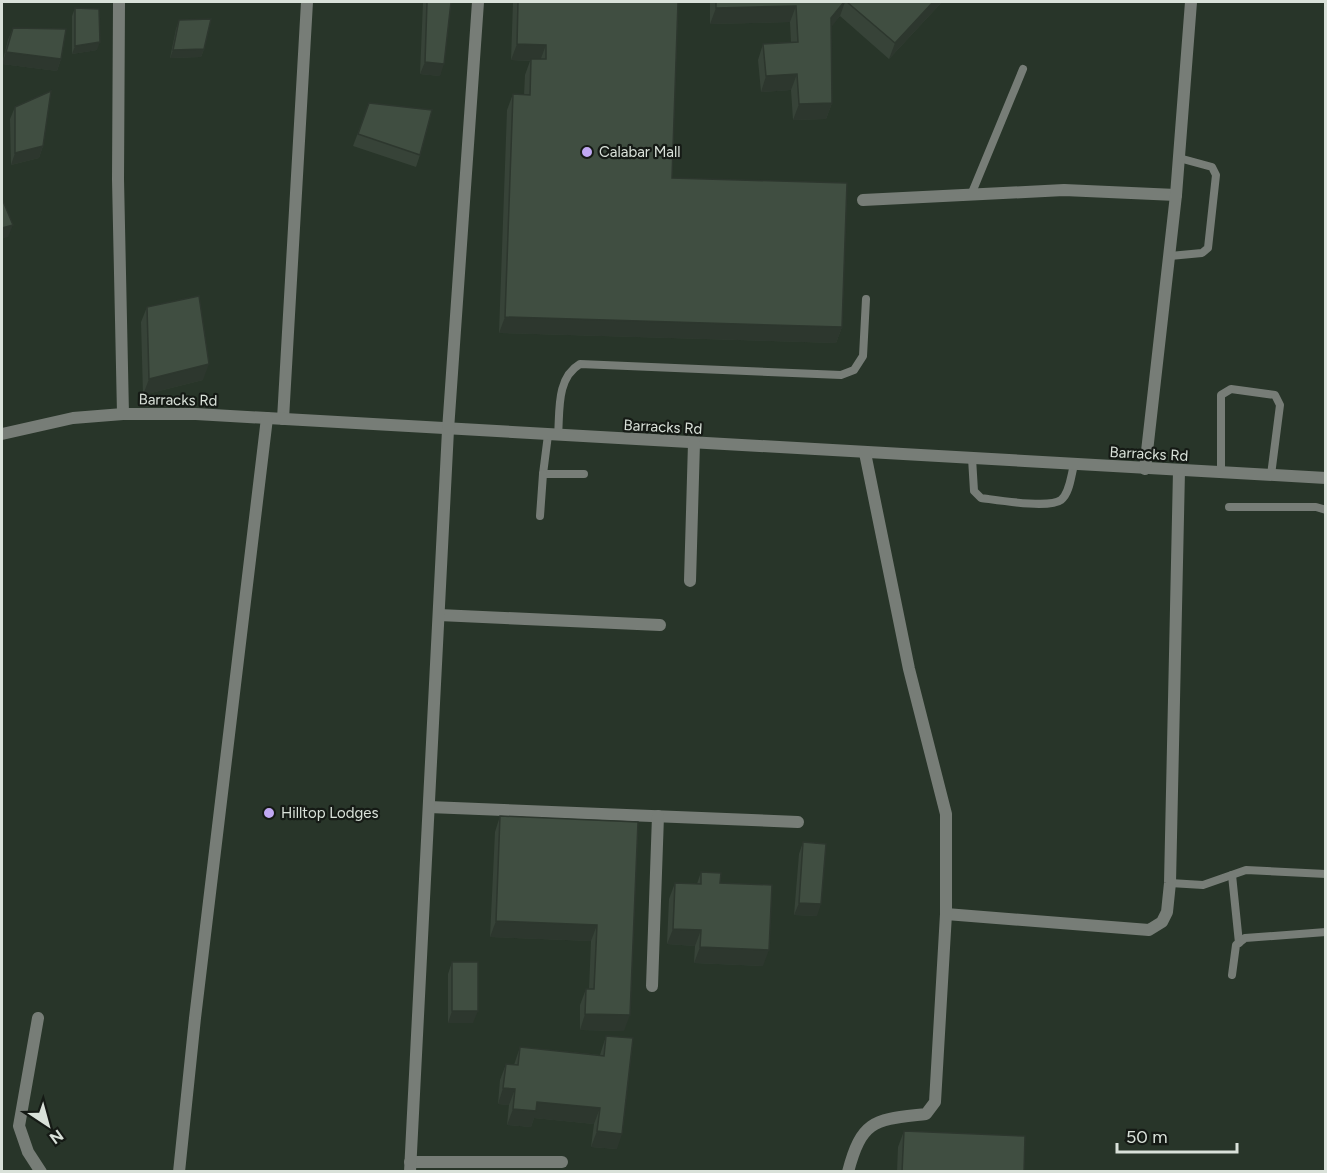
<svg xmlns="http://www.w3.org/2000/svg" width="1327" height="1173" font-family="Figtree,sans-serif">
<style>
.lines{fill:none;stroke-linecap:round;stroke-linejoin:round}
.lane{stroke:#777d77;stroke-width:8}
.street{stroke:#777d77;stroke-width:12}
.wall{fill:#374338}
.shaded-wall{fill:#2d372e}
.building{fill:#404e41;stroke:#2d372e;stroke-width:1.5}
.poi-dot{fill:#c1a8f3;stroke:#151a15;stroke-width:2}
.labels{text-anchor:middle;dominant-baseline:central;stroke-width:4.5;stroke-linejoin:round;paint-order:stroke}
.poi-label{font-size:15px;fill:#d9e1d9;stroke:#151a15;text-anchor:start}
.street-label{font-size:15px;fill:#d9e1d9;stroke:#151a15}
</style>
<rect width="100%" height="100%" fill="#283529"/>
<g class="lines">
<!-- lane -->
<g class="lane">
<path d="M971 195 1023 69"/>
<path d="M1170 256 1202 253 1208 248 1216 175 1212 167 1179 158"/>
<path d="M548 435 543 474H584"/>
<path d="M558 436C560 411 556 378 580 364L841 375 854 370 863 356 866 299"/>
<path d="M972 458 974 491 981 498C997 500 1049 509 1061 500 1070 493 1071 475 1074 465"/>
<path d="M1221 472V395L1231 389 1275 395 1280 405 1271 475"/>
<path d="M1229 507H1316L1326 510"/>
<path d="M540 516 543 474"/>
<path d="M1232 875 1239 943"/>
<path d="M1170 883 1203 885 1246 870 1326 874"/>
<path d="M1232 975 1236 945 1245 938 1326 932"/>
</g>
<!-- street -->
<g class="street">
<path d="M119 2 118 179 123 414"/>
<path d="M863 200 1064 190 1176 195"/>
<path d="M283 419 307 2"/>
<path d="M2 434 73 418 123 414H196L1326 478"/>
<path d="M1145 469 1176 195 1191 2"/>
<path d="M690 581 694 443"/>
<path d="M439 615 660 625"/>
<path d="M429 807 798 822"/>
<path d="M946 914 1149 930 1162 922 1167 912 1170 883 1179 471"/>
<path d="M652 986 658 816"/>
<path d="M38 1018 19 1126 28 1152 41 1172"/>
<path d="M410 1162H562"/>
<path d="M179 1172 195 1018 267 418"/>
<path d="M410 1172 448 430 478 2"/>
<path d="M848 1172C862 1118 876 1120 926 1114L935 1102 946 914V814L909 669 865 453"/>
</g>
</g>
<!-- wall -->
<g class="wall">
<path d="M423 2H451L440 76 420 74Z"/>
<path d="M513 2H678L672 178 842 327 836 343 499 333 507 110 513 94 524 95 525 75 530 61 511 60Z"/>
<path d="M710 2H942L889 59 840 16 831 26 832 103 826 119 793 120 791 90 761 92 758 60 763 44 791 42 790 22 710 24Z"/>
<path d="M75 8 97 50 72 54V16Z"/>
<path d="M179 20 204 49 201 57 170 58 176 29Z"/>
<path d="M13 28 61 59 57 71 2 64 8 40Z"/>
<path d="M369 103 420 155 416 167 353 146Z"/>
<path d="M15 107 43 146 39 158 11 165 10 119Z"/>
<path d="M147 307 203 380 143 395 141 322Z"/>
<path d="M500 816 638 822 624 1031 580 1030V1005L586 989H589L591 941 490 937 495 832Z"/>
<path d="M803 842 817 916 794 915 799 854Z"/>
<path d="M701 872 720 883 763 966 694 963 695 946 667 944 669 899 675 883 697 884Z"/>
<path d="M452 962 473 1023H448V974Z"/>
<path d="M606 1036 617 1149 591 1147 594 1124 534 1118 531 1127 507 1125 509 1105 498 1104 500 1080 506 1064 514 1065 520 1047 600 1055Z"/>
<path d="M904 1131 1024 1172H897L898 1147Z"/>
</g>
<!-- shaded-wall -->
<g class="shaded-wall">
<path d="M845 2 840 16 826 34 831 18Z"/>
<path d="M933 2H942L889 59 895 43Z"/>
<path d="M796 6 790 22 710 24 716 8Z"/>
<path d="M100 42 97 50 72 54 75 46Z"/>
<path d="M517 44 546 45 540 61 511 60Z"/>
<path d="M204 49 201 57 170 58 173 50Z"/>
<path d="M6 52 61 59 57 71 2 64Z"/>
<path d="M425 62 444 64 440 76 420 74Z"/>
<path d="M797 74 791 90 761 92 766 76Z"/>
<path d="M832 103 826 119 793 120 799 104Z"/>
<path d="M43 146 39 158 11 165 15 153Z"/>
<path d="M13 225 8 237 2 239V228Z"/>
<path d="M505 317 842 327 836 343 499 333Z"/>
<path d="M209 364 203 380 143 395 149 379Z"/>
<path d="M799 903 821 904 817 916 794 915Z"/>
<path d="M496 921 597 925 591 941 490 937Z"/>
<path d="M673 929 701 930 695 946 667 944Z"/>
<path d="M700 947 769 950 763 966 694 963Z"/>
<path d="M452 1011H478L473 1023H448Z"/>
<path d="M585 1014 630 1015 624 1031 580 1030Z"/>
<path d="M503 1088 515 1089 509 1105 498 1104Z"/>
<path d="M537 1102 600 1108 594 1124 534 1118 531 1127 507 1125 513 1109Z"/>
<path d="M597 1131 622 1134 617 1149 591 1147Z"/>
</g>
<!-- building -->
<g class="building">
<path d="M427 2H451L444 64 425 62Z"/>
<path d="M518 2H678L672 178 847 183 842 327 505 317 513 94 530 95 531 59H546V45L517 44Z"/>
<path d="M716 2H844L831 18 832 103 799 104 797 74 766 76 763 44 798 42 796 6 716 8Z"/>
<path d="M847 2H933L895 43Z"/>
<path d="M75 8 99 9 100 42 75 46Z"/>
<path d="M211 19 204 49 173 50 179 20Z"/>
<path d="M13 28 66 29 61 59 6 52Z"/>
<path d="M51 91 43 146 15 153V107Z"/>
<path d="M369 103 432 110 420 155 358 134Z"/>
<path d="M2 201H3L13 225 2 228Z"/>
<path d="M199 296 209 364 149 379 147 307Z"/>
<path d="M500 816 638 822 630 1015 585 1014 586 989H594L597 925 496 921Z"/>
<path d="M803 842 826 844 821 904 799 903Z"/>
<path d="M701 872 721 873 720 883 772 885 769 950 700 947 701 930 673 929 675 883 701 884Z"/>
<rect x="452" y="962" width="26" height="49"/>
<path d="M606 1036 633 1038 622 1134 597 1131 600 1108 537 1102 536 1111 513 1109 515 1089 503 1088 506 1064 518 1065 520 1047 604 1056Z"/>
<path d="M904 1131 1025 1136 1024 1172H902Z"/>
</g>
<!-- markers -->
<g class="poi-dot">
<circle cx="587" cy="152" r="6"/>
<circle cx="269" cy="813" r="6"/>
</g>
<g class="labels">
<!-- poi labels -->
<g class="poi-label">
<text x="599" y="152">Calabar Mall</text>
<text x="281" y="813">Hilltop Lodges</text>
</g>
<!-- street labels -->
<g class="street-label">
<text transform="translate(178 400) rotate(1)">Barracks Rd</text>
<text transform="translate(663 427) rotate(3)">Barracks Rd</text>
<text transform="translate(1149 454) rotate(3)">Barracks Rd</text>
</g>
</g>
<!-- border -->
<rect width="1327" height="1173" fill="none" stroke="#d9e1d9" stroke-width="6"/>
<!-- north arrow -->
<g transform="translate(48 1125) rotate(144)" stroke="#151a15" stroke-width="4.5" paint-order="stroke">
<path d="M0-4.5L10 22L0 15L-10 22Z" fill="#d9e1d9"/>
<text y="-9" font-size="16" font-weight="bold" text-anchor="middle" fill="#d9e1d9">N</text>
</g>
<!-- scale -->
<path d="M1117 1143v9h120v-9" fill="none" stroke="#d9e1d9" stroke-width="3"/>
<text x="1126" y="1143" font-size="18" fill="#d9e1d9" stroke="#151a15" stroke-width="4.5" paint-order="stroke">50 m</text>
</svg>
